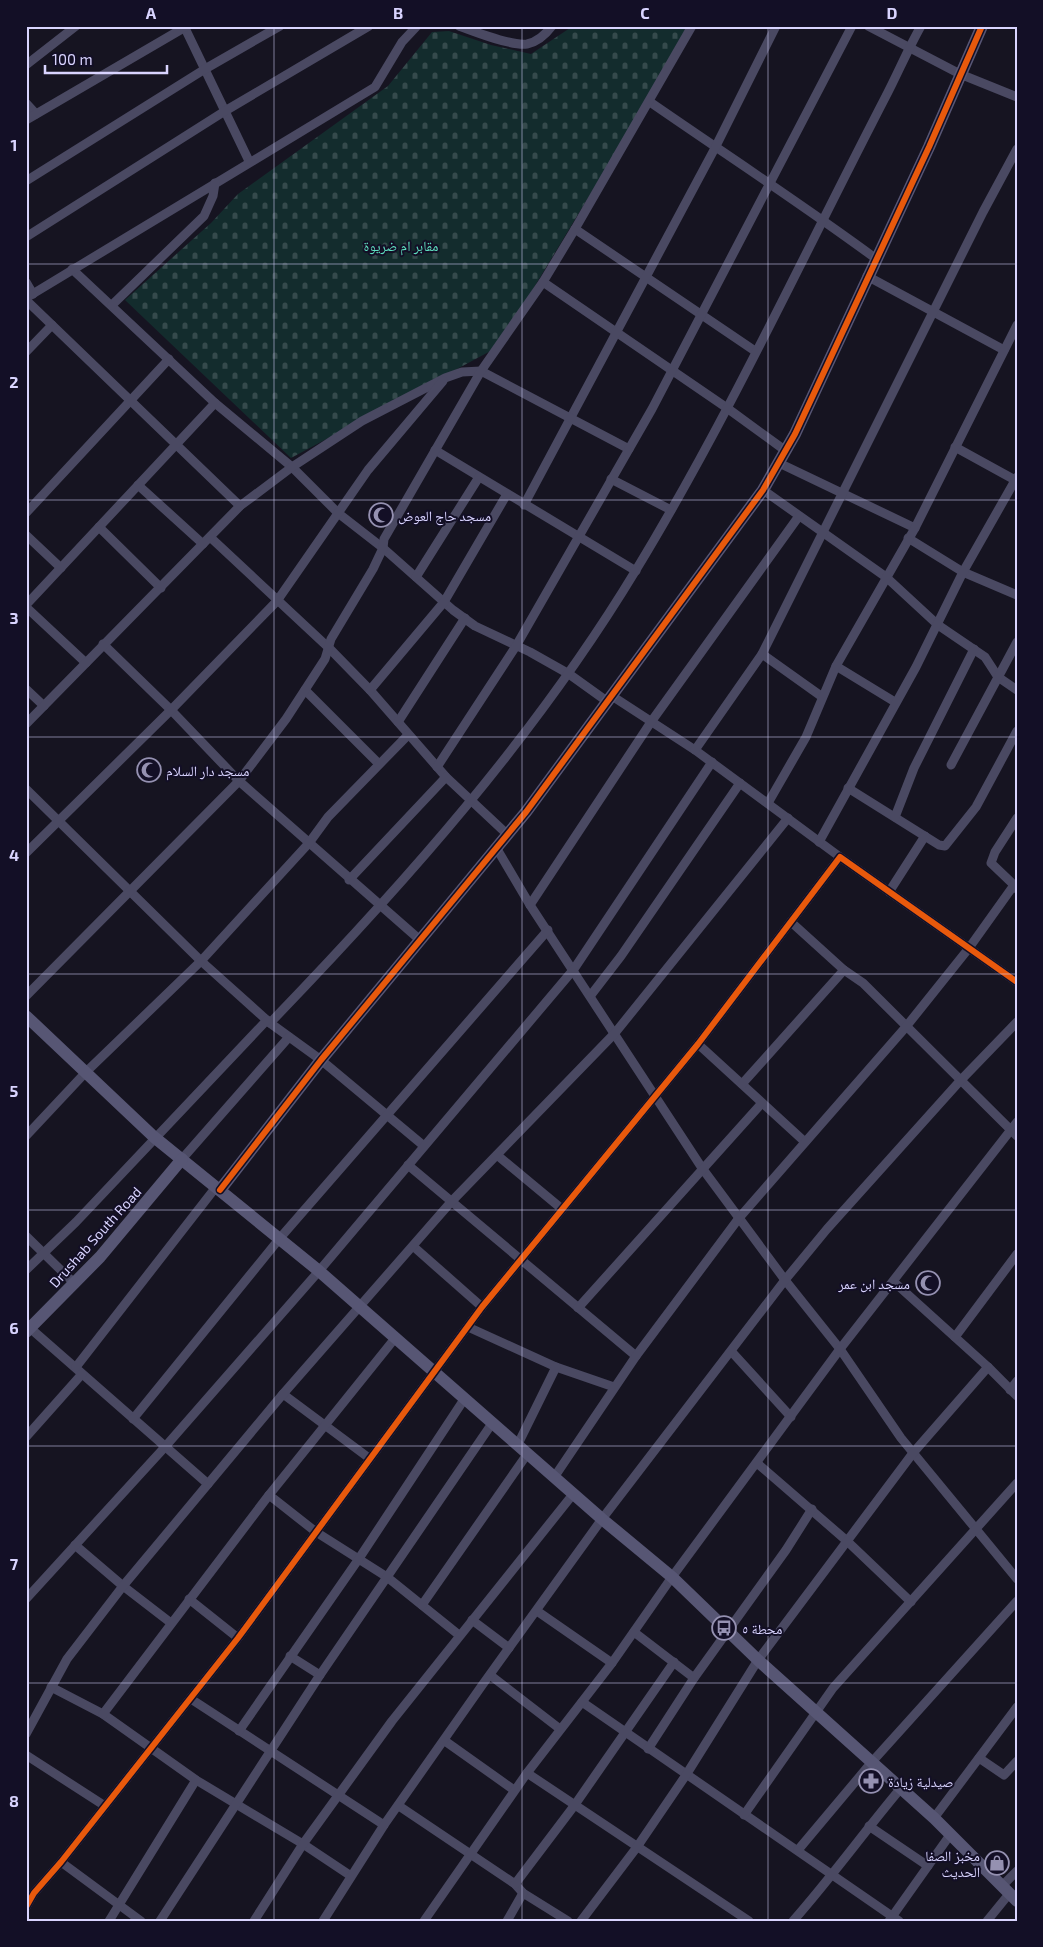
<svg xmlns="http://www.w3.org/2000/svg" width="1043" height="1947" font-family="'Exo 2','Noto Naskh Arabic',sans-serif">
<style>
.cemetery{fill:url(#cemetery-stones)}
.lines{fill:none;stroke-linecap:round;stroke-linejoin:round}
.street{stroke:#4a4962;stroke-width:9}
.secondary{stroke:#575674;stroke-width:12}
.cycleway-casing{stroke:#130f26;stroke-width:9}
.cycleway{stroke:#e8590c;stroke-width:6}
.grid{fill:none;stroke:#d9d4ff;stroke-width:1;stroke-opacity:0.55}
.labels{text-anchor:middle;dominant-baseline:central;stroke-width:4;stroke-linejoin:round;paint-order:stroke}
.park-label{font-size:14px;fill:#5fe0c0;stroke:#130f26}
.poi-label{font-size:14px;fill:#d9d4ff;stroke:#130f26;text-anchor:start}
.street-label{font-size:14px;fill:#d9d4ff;stroke:#130f26}
.neatline{fill:none;stroke:#d9d4ff;stroke-width:2}
.grid-label{font-size:16px;text-anchor:middle;font-weight:bold;fill:#d9d4ff}
</style>
<defs>
<pattern id="cemetery-stones" width="16" height="16" patternUnits="userSpaceOnUse" patternTransform="scale(1.25)"><rect width="16" height="16" fill="#132c2d"/><path d="M2 7V4a2 2 0 0 1 4 0v3zM10 15v-3a2 2 0 0 1 4 0v3z" fill="#354a4c"/></pattern>
</defs>
<rect width="100%" height="100%" fill="#161421"/>
<!-- cemetery -->
<path class="cemetery" d="M573 26H688L664 72 498 347 291 458 125 300 211 223 238 194 388 86 432 32 449 31 491 45 531 54Z"/>
<g class="lines">
<!-- street -->
<g class="street">
<path d="M184 26 249 161"/>
<path d="M459 26C475 32 511 46 527 44 537 42 546 34 552 26"/>
<path d="M868 26 960 74 1017 97"/>
<path d="M26 65 76 26"/>
<path d="M650 102C725 154 802 204 875 258"/>
<path d="M26 103 36 114"/>
<path d="M26 120 187 26"/>
<path d="M26 181 205 69 280 26"/>
<path d="M575 229 755 351"/>
<path d="M26 237 225 111 369 26"/>
<path d="M72 269 215 403 292 467 338 513 383 548 453 610 475 626 530 652 569 674 608 702"/>
<path d="M867 276 1004 350"/>
<path d="M26 282 33 294"/>
<path d="M543 282 727 408 786 451"/>
<path d="M26 298 375 87 402 42 417 26"/>
<path d="M26 300 240 506"/>
<path d="M112 305 204 216 213 196 215 183"/>
<path d="M26 352 52 325"/>
<path d="M955 447 1015 480"/>
<path d="M435 450 636 571"/>
<path d="M779 463 915 528"/>
<path d="M611 479 671 510"/>
<path d="M138 485 203 544"/>
<path d="M763 490 886 577 938 625 985 657 998 677 1017 690"/>
<path d="M524 505 715 148 776 26"/>
<path d="M26 513 169 359"/>
<path d="M99 527 161 588"/>
<path d="M26 535 61 568"/>
<path d="M210 537 330 649 370 690 446 777 508 835"/>
<path d="M908 538 963 572 1017 595"/>
<path d="M416 577 479 477"/>
<path d="M26 605 215 403"/>
<path d="M26 607 86 663"/>
<path d="M103 644 171 710 239 781 420 940"/>
<path d="M762 654 821 696"/>
<path d="M836 666 895 702"/>
<path d="M26 689 44 706"/>
<path d="M305 690 379 764"/>
<path d="M370 690 444 602 507 494"/>
<path d="M612 696 695 750 840 857"/>
<path d="M398 722 465 618"/>
<path d="M26 724 240 506 292 467 362 421 445 378 462 372 481 371 629 449"/>
<path d="M695 750 762 654 983 212 1017 149"/>
<path d="M951 765 1017 642"/>
<path d="M437 767 516 646 652 409 852 26"/>
<path d="M848 788 939 845 945 846 976 807 1017 731"/>
<path d="M26 789 201 961 270 1023 321 1060 424 1146"/>
<path d="M768 803 806 737 836 666 915 528 1017 325"/>
<path d="M895 817 914 768 974 649"/>
<path d="M819 842 916 667 963 572 1017 477"/>
<path d="M497 849 530 905 702 1168 785 1280 840 1349 901 1438 1017 1579"/>
<path d="M26 853 171 710 277 601 368 470 443 381"/>
<path d="M349 880 446 777"/>
<path d="M1014 885 991 863 995 852 1017 818"/>
<path d="M889 892 925 836"/>
<path d="M530 905 651 722 799 516"/>
<path d="M791 922 844 970 863 983 1017 1136"/>
<path d="M591 995 621 956 740 783"/>
<path d="M26 996 239 781 286 719 325 659 331 639 373 569 383 548 384 539 481 371 543 282 575 229 692 26"/>
<path d="M270 1023C405 883 535 737 636 570 729 417 804 254 886 96 898 73 908 49 921 26"/>
<path d="M698 1044 805 1142"/>
<path d="M742 1084 844 970"/>
<path d="M26 1136 86 1072 201 961 309 843 328 817 408 735"/>
<path d="M497 1155 562 1209"/>
<path d="M182 1159 289 1037"/>
<path d="M408 1165 636 1356"/>
<path d="M26 1236 75 1284"/>
<path d="M414 1247 482 1307"/>
<path d="M26 1270 76 1222 267 1020"/>
<path d="M894 1282 988 1367 1017 1396"/>
<path d="M578 1308 762 1103"/>
<path d="M468 1327 556 1367 614 1387"/>
<path d="M30 1328 208 1484"/>
<path d="M955 1337 1017 1254"/>
<path d="M731 1351 791 1417"/>
<path d="M76 1367 216 1187"/>
<path d="M1010 1390 1017 1381"/>
<path d="M283 1394 369 1458"/>
<path d="M133 1419 280 1238 548 930"/>
<path d="M26 1437 82 1374"/>
<path d="M518 1444 556 1367"/>
<path d="M757 1463 847 1541 911 1602"/>
<path d="M555 1476 636 1356 739 1218 905 1028 969 948 1014 885 1017 889"/>
<path d="M269 1495 316 1532 387 1577 459 1635"/>
<path d="M75 1545 123 1586 171 1623"/>
<path d="M26 1599 164 1448 319 1271 574 969 712 762"/>
<path d="M189 1599 238 1638"/>
<path d="M422 1605 528 1453"/>
<path d="M537 1611 612 1663"/>
<path d="M472 1620 509 1648"/>
<path d="M634 1632 694 1678"/>
<path d="M290 1656 320 1675"/>
<path d="M490 1675 560 1729"/>
<path d="M51 1687 103 1714 196 1780 303 1844 351 1876"/>
<path d="M191 1699 384 1825"/>
<path d="M582 1702 899 1921"/>
<path d="M103 1714 269 1495 396 1337"/>
<path d="M239 1731 358 1560 465 1398"/>
<path d="M26 1734 67 1659 123 1586 283 1394 451 1202 615 1033 788 818"/>
<path d="M445 1741 514 1790"/>
<path d="M648 1749 694 1678 786 1550 812 1509"/>
<path d="M26 1755 105 1806"/>
<path d="M979 1758 1004 1775 1017 1761"/>
<path d="M527 1773 749 1921"/>
<path d="M399 1806 515 1884 523 1893 568 1921"/>
<path d="M744 1815 833 1688 1017 1483"/>
<path d="M934 1818 1017 1707"/>
<path d="M869 1826 928 1866"/>
<path d="M798 1850 871 1763 1017 1601"/>
<path d="M61 1862 141 1921"/>
<path d="M515 1884 574 1806 674 1662"/>
<path d="M1002 1886 1017 1871"/>
<path d="M26 1907 34 1893 61 1862 238 1638 482 1307 698 1044 840 857 1017 982"/>
<path d="M109 1921 196 1780"/>
<path d="M160 1921 320 1675 493 1422"/>
<path d="M254 1921 303 1844 392 1721 574 1493"/>
<path d="M323 1921 384 1825 483 1684 602 1519 785 1280 827 1229 959 1082 1017 1022"/>
<path d="M424 1921 527 1773 612 1663 672 1577 840 1349 1017 1122"/>
<path d="M507 1921 523 1893"/>
<path d="M581 1921 637 1847 686 1775 758 1660 913 1453 988 1367"/>
<path d="M793 1921C831 1878 864 1832 901 1788"/>
<path d="M889 1921 950 1835"/>
<path d="M987 1921 1009 1894"/>
</g>
<!-- secondary -->
<g class="secondary">
<path d="M26 1016 154 1137 319 1271 602 1519 672 1577 758 1660 934 1818 1017 1901"/>
<path d="M220 1190 321 1060 526 812 763 490 795 434 929 147 982 26"/>
<path d="M26 1332 100 1257 182 1159"/>
</g>
<!-- cycleway casing -->
<g class="cycleway-casing">
<g id="cycleway">
<path d="M220 1190 321 1060 526 812 763 490 795 434 929 147 982 26"/>
<path d="M26 1907 34 1893 61 1862 238 1638 482 1307 698 1044 840 857 1017 982"/>
</g>
</g>
<!-- cycleway -->
<use href="#cycleway" class="cycleway"/>
</g>
<!-- grid -->
<path class="grid" d="M274 26V1921M522 26V1921M768 26V1921M26 264H1017M26 500H1017M26 737H1017M26 974H1017M26 1210H1017M26 1446H1017M26 1683H1017"/>
<!-- icons -->
<defs>
<g id="mosque-ring" transform="scale(1.25)"><circle r="9.5" fill="#130f26" stroke="#9591b1" stroke-width="1.5"/><path d="M3.5-4.9A6 6 0 1 0 3.5 4.9A5 5 0 1 1 3.5-4.9Z" fill="#9591b1"/></g>
<g id="bus-ring" transform="scale(1.25)"><circle r="9.5" fill="#130f26" stroke="#9591b1" stroke-width="1.5"/><path d="M-5-6H5V4H4V6H2V4H-2V6H-4V4H-5ZM-3.5-4V0h7V-4ZM-3.5 1.2v1.5H-2V1.2ZM2 1.2v1.5H3.5V1.2Z" fill="#9591b1"/></g>
<g id="pharmacy-ring" transform="scale(1.25)"><circle r="9.5" fill="#130f26" stroke="#9591b1" stroke-width="1.5"/><path d="M-2-6h4v4h4v4h-4v4h-4v-4h-4v-4h4Z" fill="#9591b1"/></g>
<g id="shop-ring" transform="scale(1.25)"><circle r="9.5" fill="#130f26" stroke="#9591b1" stroke-width="1.5"/><path d="M-5-2.5h2.3a2.7 3.5 0 0 1 5.4 0H5L5.5 6h-11ZM-1.5-2.5h3a1.5 2.3 0 0 0-3 0Z" fill="#9591b1"/></g>
</defs>
<g fill-rule="evenodd">
<use href="#mosque-ring" x="381" y="515"/>
<use href="#mosque-ring" x="149" y="770"/>
<use href="#mosque-ring" x="928" y="1283"/>
<use href="#bus-ring" x="724" y="1628"/>
<use href="#pharmacy-ring" x="871" y="1781"/>
<use href="#shop-ring" x="997" y="1863"/>
</g>
<g class="labels">
<!-- park labels -->
<g class="park-label">
<text x="401" y="245">مقابر ام ضريوة</text>
</g>
<!-- poi labels -->
<g class="poi-label">
<text x="398" y="515">مسجد حاج العوض</text>
<text x="166" y="770">مسجد دار السلام</text>
<text x="910" y="1283" text-anchor="end">مسجد ابن عمر</text>
<text x="742" y="1628">محطة ٥</text>
<text x="888" y="1781">صيدلية زيادة</text>
<text x="980" y="1855" text-anchor="end">مخبز الصفا<tspan x="980" dy="16">الحديث</tspan></text>
</g>
<!-- street labels -->
<g class="street-label">
<text transform="translate(95 1237) rotate(-48)">Drushab South Road</text>
</g>
</g>
<!-- border -->
<rect width="1043" height="1947" fill="none" stroke="#130f26" stroke-width="55"/>
<!-- scale -->
<path d="M45 65v8h122v-8" fill="none" stroke="#d9d4ff" stroke-width="2.5"/>
<text x="52" y="65" font-size="15" fill="#d9d4ff" stroke="#130f26" stroke-width="4" paint-order="stroke">100 m</text>
<rect x="28" y="28" width="988" height="1892" class="neatline"/>
<g class="grid-label">
<text x="151" y="19">A</text>
<text x="398" y="19">B</text>
<text x="645" y="19">C</text>
<text x="892" y="19">D</text>
<text x="14" y="151">1</text>
<text x="14" y="388">2</text>
<text x="14" y="624">3</text>
<text x="14" y="861">4</text>
<text x="14" y="1097">5</text>
<text x="14" y="1334">6</text>
<text x="14" y="1570">7</text>
<text x="14" y="1807">8</text>
</g>
</svg>
